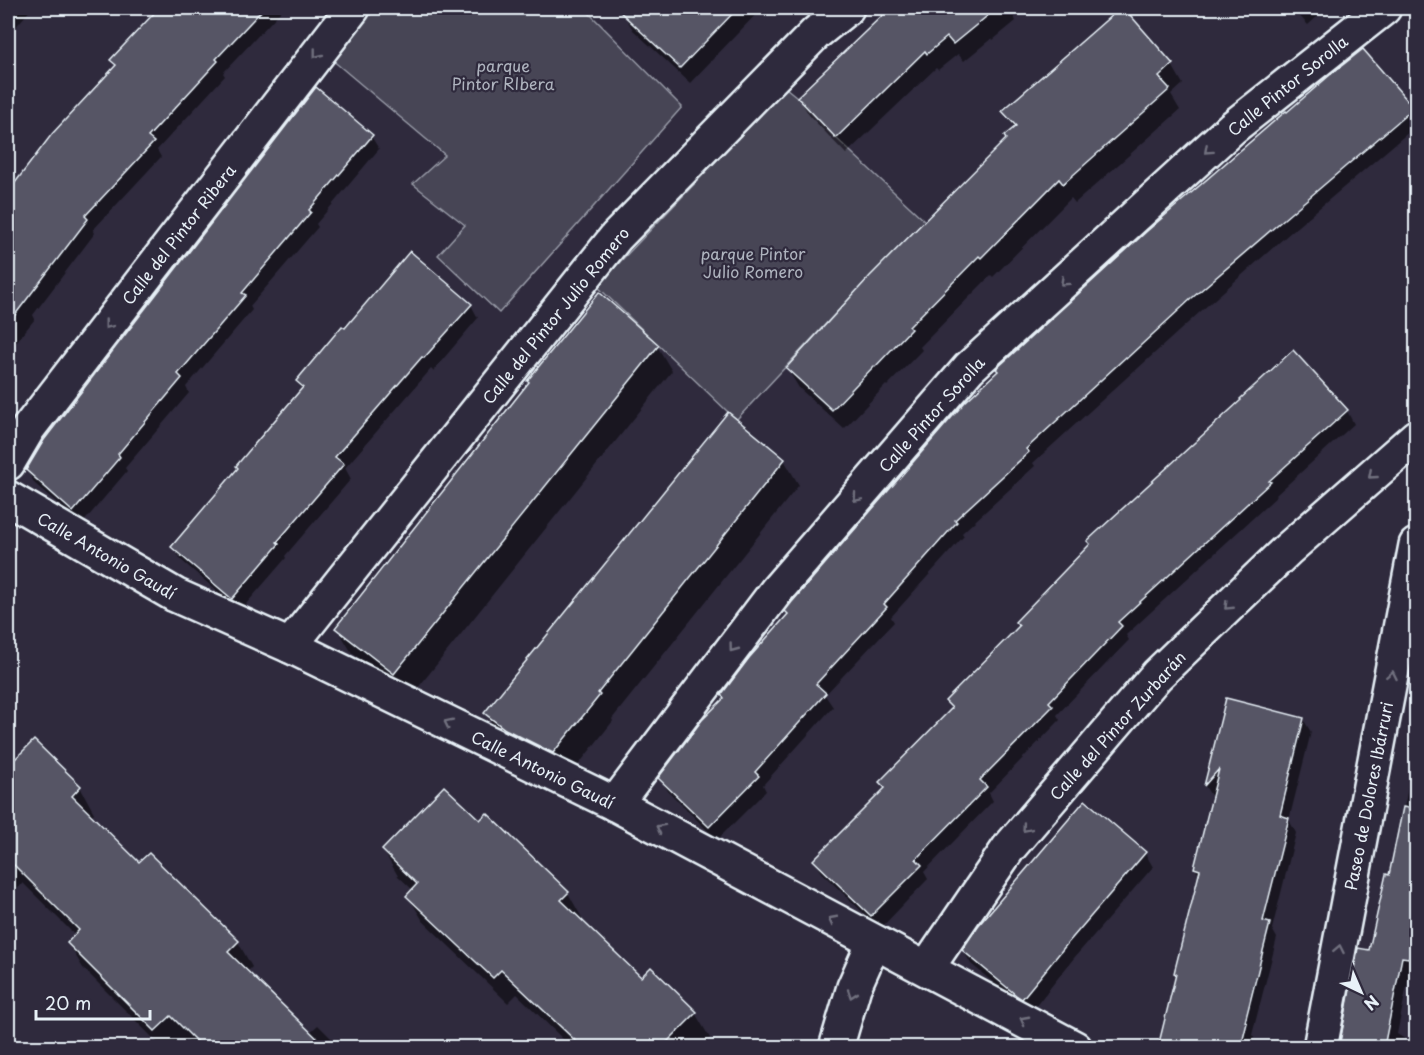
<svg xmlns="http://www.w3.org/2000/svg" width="1424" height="1055" font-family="'Playpen Sans',sans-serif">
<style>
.green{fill:#464455;stroke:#979aa6;stroke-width:1.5}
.shadow{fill:#0007}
.building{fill:#575565;stroke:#e8f1f8;stroke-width:1.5}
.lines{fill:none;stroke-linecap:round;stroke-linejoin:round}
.minor-casing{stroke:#e8f1f8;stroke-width:38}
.minor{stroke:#2f2a3d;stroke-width:33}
.oneway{stroke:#70707e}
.labels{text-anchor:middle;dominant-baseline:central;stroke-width:4.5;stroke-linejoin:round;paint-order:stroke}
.park-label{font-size:16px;fill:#afb4bf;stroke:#2f2a3d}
.street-label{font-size:16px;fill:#e8f1f8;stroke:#2f2a3d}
</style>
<rect width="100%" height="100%" fill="#2f2a3d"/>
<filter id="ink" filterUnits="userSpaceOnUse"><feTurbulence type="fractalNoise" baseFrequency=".0167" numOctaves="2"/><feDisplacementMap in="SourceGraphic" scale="12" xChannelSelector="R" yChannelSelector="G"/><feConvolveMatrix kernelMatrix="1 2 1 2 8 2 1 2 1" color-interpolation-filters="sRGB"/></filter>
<g filter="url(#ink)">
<!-- green -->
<g class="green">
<path d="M374 8H584L682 107 499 313 438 255 465 225 413 184 445 155 331 59Z"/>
<path d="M786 88 797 97 836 138 925 221 863 284 737 419 728 412 597 286Z"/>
</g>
<!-- shadow -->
<g class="shadow">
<path d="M8 8H32L8 36Z"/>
<path d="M161 8H284L223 73 225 76 157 150 161 157 93 230 95 233 33 315 35 319 8 352V194L53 135 116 67 112 60Z"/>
<path d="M630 8H776L768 14 762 8 690 83 633 30 624 14Z"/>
<path d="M889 8H1020L1012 14 1016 21 993 40 992 38 964 61 958 54 938 70 936 68 846 154 809 115 799 98 890 10Z"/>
<path d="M1122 8 1172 65 1183 84 1171 95 1180 110 1075 203 1071 198 993 277 991 275 920 347 922 350 887 386 886 385 844 429 799 388 787 368 1008 140 1015 129 1004 111Z"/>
<path d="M1261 8H1276L1268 15Z"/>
<path d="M1292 8H1327L1308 25Z"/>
<path d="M1413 109 1416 115V126L1291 232 1200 312 1135 371V370L1033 463 1035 466 962 533 964 536 891 617 894 622 825 695 833 707 763 785 766 791 717 840 668 791 660 778 725 699 723 695Z"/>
<path d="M371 136 379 149 316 224 318 227 250 306 252 310 186 387 189 393 125 468 127 471 82 524 35 484 27 470Z"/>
<path d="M471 305 478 318 433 371 431 369 345 468 351 479 285 556 286 558 240 611 181 560 173 547 303 390 297 381 345 330Z"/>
<path d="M657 346 672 371 409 699 352 653 337 628Z"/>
<path d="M1347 411 1354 424 1276 495 1277 496 1126 635 1129 640 1057 715 1060 720 989 793 993 801 924 872 928 879 880 929 823 874 815 861 885 790 881 782 952 710 947 702 1020 627 1017 622Z"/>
<path d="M784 460 799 485 612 719 613 721 568 778 501 739 486 713Z"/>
<path d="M1227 700 1303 719 1311 732 1289 820 1296 833 1272 929 1277 938 1252 1035 1254 1037 1251 1048H1159L1200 877 1195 868 1213 799 1205 786Z"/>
<path d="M34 742 80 787 94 813 90 817 139 865 149 855 238 942 252 967 247 972 309 1033 318 1025 341 1048H193L186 1040 179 1048H163L83 968 68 943 76 936 23 883 10 896 8 893V768Z"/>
<path d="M1416 748V972L1410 971 1397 1034 1408 1041 1412 1048H1341L1359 950 1370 952 1390 877Z"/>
<path d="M1085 802 1145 853 1153 867 1074 958 1031 1012 1025 1009 971 964 963 950Z"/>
<path d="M480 823 568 893 582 918 580 920 641 979 695 1013 710 1038 701 1048H572L517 994 508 1003 423 921 408 896 413 890 398 876 383 850Z"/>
</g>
<!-- building -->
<g class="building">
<path d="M159 8H264L216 59 218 61 148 137 154 142 85 216 88 219 8 324V192L52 134 116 65 110 60Z"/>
<path d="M616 8H738L680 68Z"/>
<path d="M890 8H997L953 44 947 37 927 54 925 51 836 138 797 97Z"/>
<path d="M1120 8H1124L1173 64 1159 77 1170 89 1063 184 1059 179 981 258 979 256 909 327 911 329 875 367 874 366 832 410 786 368 870 276 1006 139 1004 136 1016 126 1002 111Z"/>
<path d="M1363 49 1414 108 1284 219 1192 298 1127 358 1126 357 1026 449 1029 452 955 520 957 522 884 604 887 607 816 684 826 693 755 772 759 776 709 827 658 778 702 720 724 698 721 695 749 658 788 614 785 611 792 602 965 402 998 371 996 369 1147 231 1286 111 1287 112 1330 75Z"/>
<path d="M316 87 373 135 309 210 311 212 242 293 246 295 178 374 182 378 118 454 120 457 73 512 26 470 44 440Z"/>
<path d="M410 251 472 304 424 358 422 357 335 457 344 464 277 542 279 544 232 599 171 547 238 468 236 466 303 387 296 381 342 326 345 328Z"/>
<path d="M599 292 659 345 394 674 335 628 529 382 527 381Z"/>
<path d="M1293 350 1348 410 1269 481 1271 482 1118 622 1122 626 1049 702 1053 706 980 780 987 787 916 859 922 865 871 916 813 860 885 788 879 782 952 708 945 701 1019 626 1015 622 1090 544 1087 541 1241 400 1240 399Z"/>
<path d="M728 412 785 459 598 693 600 695 553 753 505 729 484 713Z"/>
<path d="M1226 698 1304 718 1280 815 1289 818 1263 921 1270 923 1245 1022 1247 1023 1241 1047H1158L1176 974 1174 973 1200 870 1194 868 1219 769 1204 786Z"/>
<path d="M34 740 81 786 72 796 139 862 149 853 239 941 228 952 326 1047H202L171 1016 155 1031 67 943 79 930 8 859V766Z"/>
<path d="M444 786 480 820 487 813 569 892 561 900 641 977 651 967 697 1012 662 1047H582L501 970 493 978 406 896 417 884 382 850Z"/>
<path d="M1085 800 1146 852 1067 944 1022 999 1016 995 962 950 978 926Z"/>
<path d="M1403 807 1416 809V959L1402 957 1384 1047H1339L1358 948 1369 950 1386 874 1389 875Z"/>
</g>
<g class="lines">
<!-- minor casing -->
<g class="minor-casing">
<g id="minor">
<path d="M8 463 28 429 353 8"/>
<path d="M8 498 175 595 290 646 615 804 1075 1048"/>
<path d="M290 646 616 237 816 33 847 8"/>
<path d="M615 804 777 590 969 368 1232 128 1384 8"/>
<path d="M927 968 1008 849 1157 675 1287 550 1416 437"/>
<path d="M836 1048 854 987 874 942"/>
<path d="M1320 1048 1416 545"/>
</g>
</g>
<!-- minor -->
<use href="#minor" class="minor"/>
</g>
<!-- one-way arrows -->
<defs><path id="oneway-chevron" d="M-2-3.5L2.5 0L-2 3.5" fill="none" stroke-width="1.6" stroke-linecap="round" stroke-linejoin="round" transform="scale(1.5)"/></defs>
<g class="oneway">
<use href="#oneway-chevron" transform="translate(317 54) rotate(128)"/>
<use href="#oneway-chevron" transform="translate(1208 150) rotate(138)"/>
<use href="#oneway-chevron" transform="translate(1064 282) rotate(138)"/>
<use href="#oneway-chevron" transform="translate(108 325) rotate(128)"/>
<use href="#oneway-chevron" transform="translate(1372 475) rotate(139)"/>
<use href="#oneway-chevron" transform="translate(857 498) rotate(131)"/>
<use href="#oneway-chevron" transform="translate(1228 606) rotate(136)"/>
<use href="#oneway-chevron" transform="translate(733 648) rotate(127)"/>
<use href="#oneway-chevron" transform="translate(1392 675) rotate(-79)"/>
<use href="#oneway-chevron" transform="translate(448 723) rotate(-154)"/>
<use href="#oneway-chevron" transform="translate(660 828) rotate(-152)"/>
<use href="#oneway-chevron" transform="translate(1026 828) rotate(130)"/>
<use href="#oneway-chevron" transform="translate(832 920) rotate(-152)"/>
<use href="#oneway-chevron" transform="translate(1339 949) rotate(-79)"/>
<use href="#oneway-chevron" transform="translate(852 994) rotate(109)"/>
<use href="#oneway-chevron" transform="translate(1024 1020) rotate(-152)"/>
</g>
</g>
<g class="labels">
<!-- park labels -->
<g class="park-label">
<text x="503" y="65">parque<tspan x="503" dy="18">Pintor RIbera</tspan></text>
<text x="753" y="253">parque Pintor<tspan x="753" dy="18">Julio Romero</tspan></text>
</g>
<!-- street labels -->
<g class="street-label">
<text transform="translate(1287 85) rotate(-39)">Calle Pintor Sorolla</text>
<text transform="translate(178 234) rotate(-52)">Calle del Pintor Ribera</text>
<text transform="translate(555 315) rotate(-51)">Calle del Pintor Julio Romero</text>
<text transform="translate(931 414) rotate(-48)">Calle Pintor Sorolla</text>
<text transform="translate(107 555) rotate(30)">Calle Antonio Gaudí</text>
<text transform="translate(1117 725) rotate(-48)">Calle del Pintor Zurbarán</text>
<text transform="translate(543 769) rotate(26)">Calle Antonio Gaudí</text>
<text transform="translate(1368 796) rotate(-79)">Paseo de Dolores Ibárruri</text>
</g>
</g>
<!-- margin -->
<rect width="1424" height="1055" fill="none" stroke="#2f2a3d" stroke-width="30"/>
<rect x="15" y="15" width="1394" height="1025" fill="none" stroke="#e8f1f8" stroke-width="2" filter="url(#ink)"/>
<!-- north arrow -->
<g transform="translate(1361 992) rotate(136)" stroke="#2f2a3d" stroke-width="4.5" paint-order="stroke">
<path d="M0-4.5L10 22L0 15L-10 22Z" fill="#e8f1f8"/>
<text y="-9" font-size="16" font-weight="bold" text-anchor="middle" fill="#e8f1f8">N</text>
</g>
<!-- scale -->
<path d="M36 1010v9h114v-9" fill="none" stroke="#e8f1f8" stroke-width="3"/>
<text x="45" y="1010" font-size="18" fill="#e8f1f8" stroke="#2f2a3d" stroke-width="4.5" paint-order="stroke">20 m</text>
</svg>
